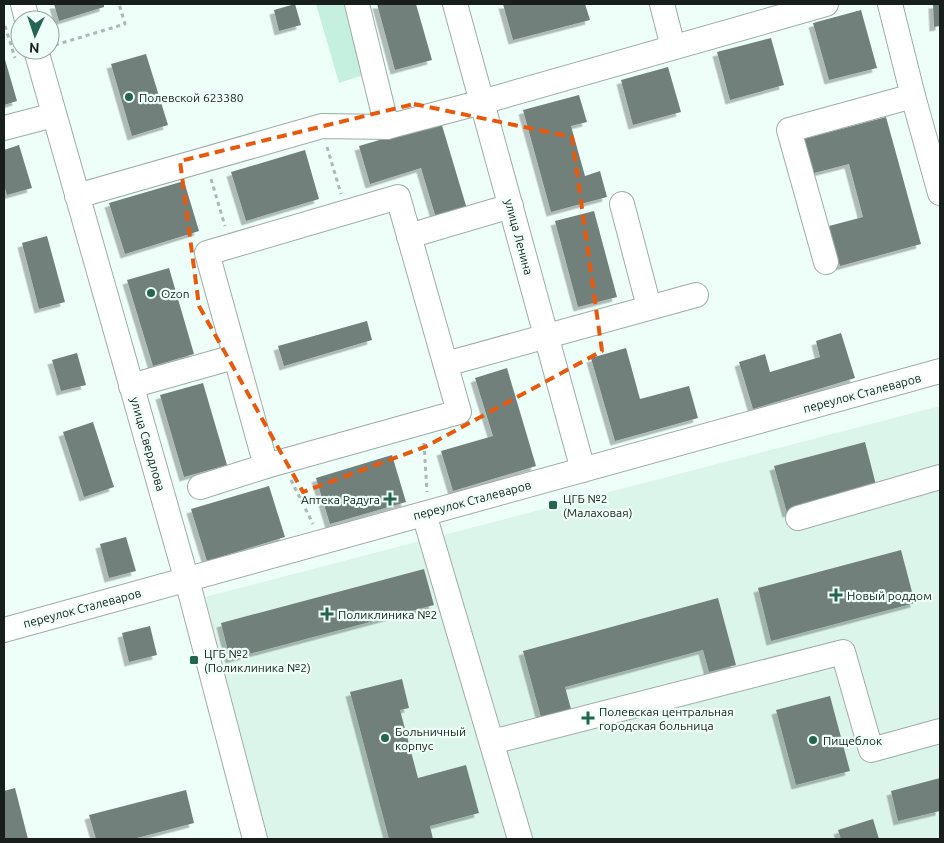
<svg xmlns="http://www.w3.org/2000/svg" width="944" height="843" font-family="Ubuntu,sans-serif">
<style>
.built{fill:#dcf5eb}
.green{fill:#c5f0df}
.building{fill:#72807b;filter:url(#shadow)}
.lines{fill:none;stroke-linecap:round;stroke-linejoin:round}
.minor-casing{stroke:#9daca6;stroke-width:26}
.path{stroke:#abb8b3;stroke-width:3;stroke-dasharray:4 4;stroke-linecap:butt}
.minor{stroke:#fff;stroke-width:24}
.marked{fill:none;stroke:#e8590c;stroke-width:4;stroke-dasharray:10 6;stroke-linejoin:round}
.poi-dot{fill:#256451;stroke:#eefef8;stroke-width:2}
.labels{text-anchor:middle;dominant-baseline:central;stroke-width:4.5;stroke-linejoin:round;paint-order:stroke}
.poi-label{font-size:12px;fill:#181e1b;stroke:#eefef8;text-anchor:start}
.street-label{font-size:12px;fill:#181e1b;stroke:#eefef8}
</style>
<defs>
<filter id="shadow"><feDropShadow dx="-4.5" dy="4.5" stdDeviation="0" flood-color="#0004"/></filter>
</defs>
<rect width="100%" height="100%" fill="#eefef8"/>
<!-- built -->
<path class="built" d="M940 406V839H268L205 597Z"/>
<!-- green -->
<path class="green" d="M316 4H347L367 74 339 83Z"/>
<!-- building -->
<g class="building">
<path d="M54 4H104V7L59 21Z"/>
<path d="M295 4 301 25 279 31 274 10Z"/>
<path d="M377 4H416L432 60 395 70Z"/>
<path d="M503 4H585L590 20 513 40Z"/>
<path d="M933 4H940V26L934 27Z"/>
<path d="M861 10 877 68 829 80 813 23Z"/>
<path d="M771 38 784 85 730 100 717 52Z"/>
<path d="M146 54 168 125 132 136 111 64Z"/>
<path d="M4 56 17 101 4 105Z"/>
<path d="M668 67 681 112 633 125 621 80Z"/>
<path d="M579 95 587 122 571 126 585 176 600 171 607 197 551 212 523 110Z"/>
<path d="M886 117 921 244 840 266 829 226 863 217 849 164 810 174 800 140Z"/>
<path d="M441 122 467 209 436 218 421 168 370 184 359 146Z"/>
<path d="M19 145 32 188 7 195 4 185V150Z"/>
<path d="M305 150 319 199 246 221 231 172Z"/>
<path d="M184 181 199 231 125 254 109 203Z"/>
<path d="M594 211 617 297 578 307 555 221Z"/>
<path d="M47 236 65 302 39 309 22 243Z"/>
<path d="M169 268 194 354 153 366 127 280Z"/>
<path d="M367 321 372 340 284 366 278 346Z"/>
<path d="M841 333 855 378 753 409 739 362 765 354 770 372 820 357 816 341Z"/>
<path d="M626 348 640 399 689 386 698 418 615 441 591 358Z"/>
<path d="M77 353 86 385 61 391 52 360Z"/>
<path d="M507 368 536 466 453 491 441 451 493 436 475 378Z"/>
<path d="M203 383 227 465 184 477 160 395Z"/>
<path d="M93 422 114 487 84 497 63 432Z"/>
<path d="M865 442 877 489 787 513 774 466Z"/>
<path d="M392 455 406 502 330 524 316 478Z"/>
<path d="M269 486 285 537 207 561 191 509Z"/>
<path d="M126 537 136 571 109 578 100 544Z"/>
<path d="M901 550 915 603 771 641 758 588Z"/>
<path d="M424 569 434 605 230 659 221 623Z"/>
<path d="M718 598 736 665 709 672 703 650 565 687 571 709 541 717 523 651Z"/>
<path d="M150 626 157 655 129 662 122 633Z"/>
<path d="M402 679 409 708 400 710 418 778 466 765 479 813 430 826 433 839H389L350 692Z"/>
<path d="M830 696 850 771 796 785 776 710Z"/>
<path d="M940 778V811L898 821 891 791Z"/>
<path d="M15 788 28 839H4V791Z"/>
<path d="M186 790 194 823 133 839H96L89 815Z"/>
<path d="M873 819 879 839H841L838 830Z"/>
</g>
<g class="lines">
<!-- minor casing -->
<g class="minor-casing">
<g id="minor">
<path d="M23 4 27 20"/>
<path d="M357 4 387 127"/>
<path d="M455 4 583 470"/>
<path d="M662 4 673 47"/>
<path d="M890 4 913 96 940 193"/>
<path d="M36 50 191 595 255 839"/>
<path d="M4 128 54 115"/>
<path d="M77 196 322 126 387 127 482 102 826 4"/>
<path d="M398 197 459 412 266 466 207 253Z"/>
<path d="M622 204 649 307"/>
<path d="M409 236 511 206"/>
<path d="M826 262 789 130 913 96"/>
<path d="M446 364 696 295"/>
<path d="M131 386 234 357"/>
<path d="M200 487 266 466"/>
<path d="M424 514 520 839"/>
<path d="M798 518 940 477"/>
<path d="M4 630 940 371"/>
<path d="M492 742 843 652 871 750 940 731"/>
</g>
</g>
<!-- path -->
<g class="path">
<path d="M5 26 15 58"/>
<path d="M55 45 125 24 119 4"/>
<path d="M327 147 341 194"/>
<path d="M211 179 225 226"/>
<path d="M424 443 427 492"/>
<path d="M291 480 313 524"/>
</g>
<!-- minor -->
<use href="#minor" class="minor"/>
</g>
<!-- marked area -->
<path class="marked" d="M414 104 572 137 602 351 427 446 303 492 199 306 180 161Z"/>
<!-- markers -->
<g class="poi-dot">
<circle cx="129" cy="97" r="5"/>
<circle cx="151" cy="293" r="5"/>
<path d="M387.5 491.5h5v5h5v5h-5v5h-5v-5h-5v-5h5z"/>
<rect x="548" y="500" width="10" height="10" rx="2.5"/>
<path d="M833.5 587.5h5v5h5v5h-5v5h-5v-5h-5v-5h5z"/>
<path d="M324.5 606.5h5v5h5v5h-5v5h-5v-5h-5v-5h5z"/>
<rect x="189" y="655" width="10" height="10" rx="2.5"/>
<path d="M585.5 710.5h5v5h5v5h-5v5h-5v-5h-5v-5h5z"/>
<circle cx="385" cy="738" r="5"/>
<circle cx="813" cy="740" r="5"/>
</g>
<g class="labels">
<!-- poi labels -->
<g class="poi-label">
<text x="139" y="97">Полевской 623380</text>
<text x="161" y="293">Ozon</text>
<text x="563" y="498">ЦГБ №2<tspan x="563" dy="14">(Малаховая)</tspan></text>
<text x="380" y="499" text-anchor="end">Аптека Радуга</text>
<text x="847" y="595">Новый роддом</text>
<text x="338" y="614">Поликлиника №2</text>
<text x="204" y="653">ЦГБ №2<tspan x="204" dy="14">(Поликлиника №2)</tspan></text>
<text x="599" y="711">Полевская центральная<tspan x="599" dy="14">городская больница</tspan></text>
<text x="395" y="731">Больничный<tspan x="395" dy="14">корпус</tspan></text>
<text x="823" y="740">Пищеблок</text>
</g>
<!-- street labels -->
<g class="street-label">
<text transform="translate(519 237) rotate(75)">улица Ленина</text>
<text transform="translate(862 393) rotate(-15)">переулок Сталеваров</text>
<text transform="translate(148 444) rotate(74)">улица Свердлова</text>
<text transform="translate(472 500) rotate(-15)">переулок Сталеваров</text>
<text transform="translate(82 608) rotate(-15)">переулок Сталеваров</text>
</g>
</g>
<!-- border -->
<rect width="944" height="843" fill="none" stroke="#181e1b" stroke-width="10"/>
<!-- north arrow -->
<g transform="translate(35 35) rotate(183)"><circle r="24" fill="#eefef8" stroke="#98a4a0"/>
<path d="M0-4L9 19L0 12L-9 19Z" fill="#256451"/>
<text y="-8" font-size="14" font-weight="bold" text-anchor="middle" fill="#181e1b">N</text>
</g>
</svg>
